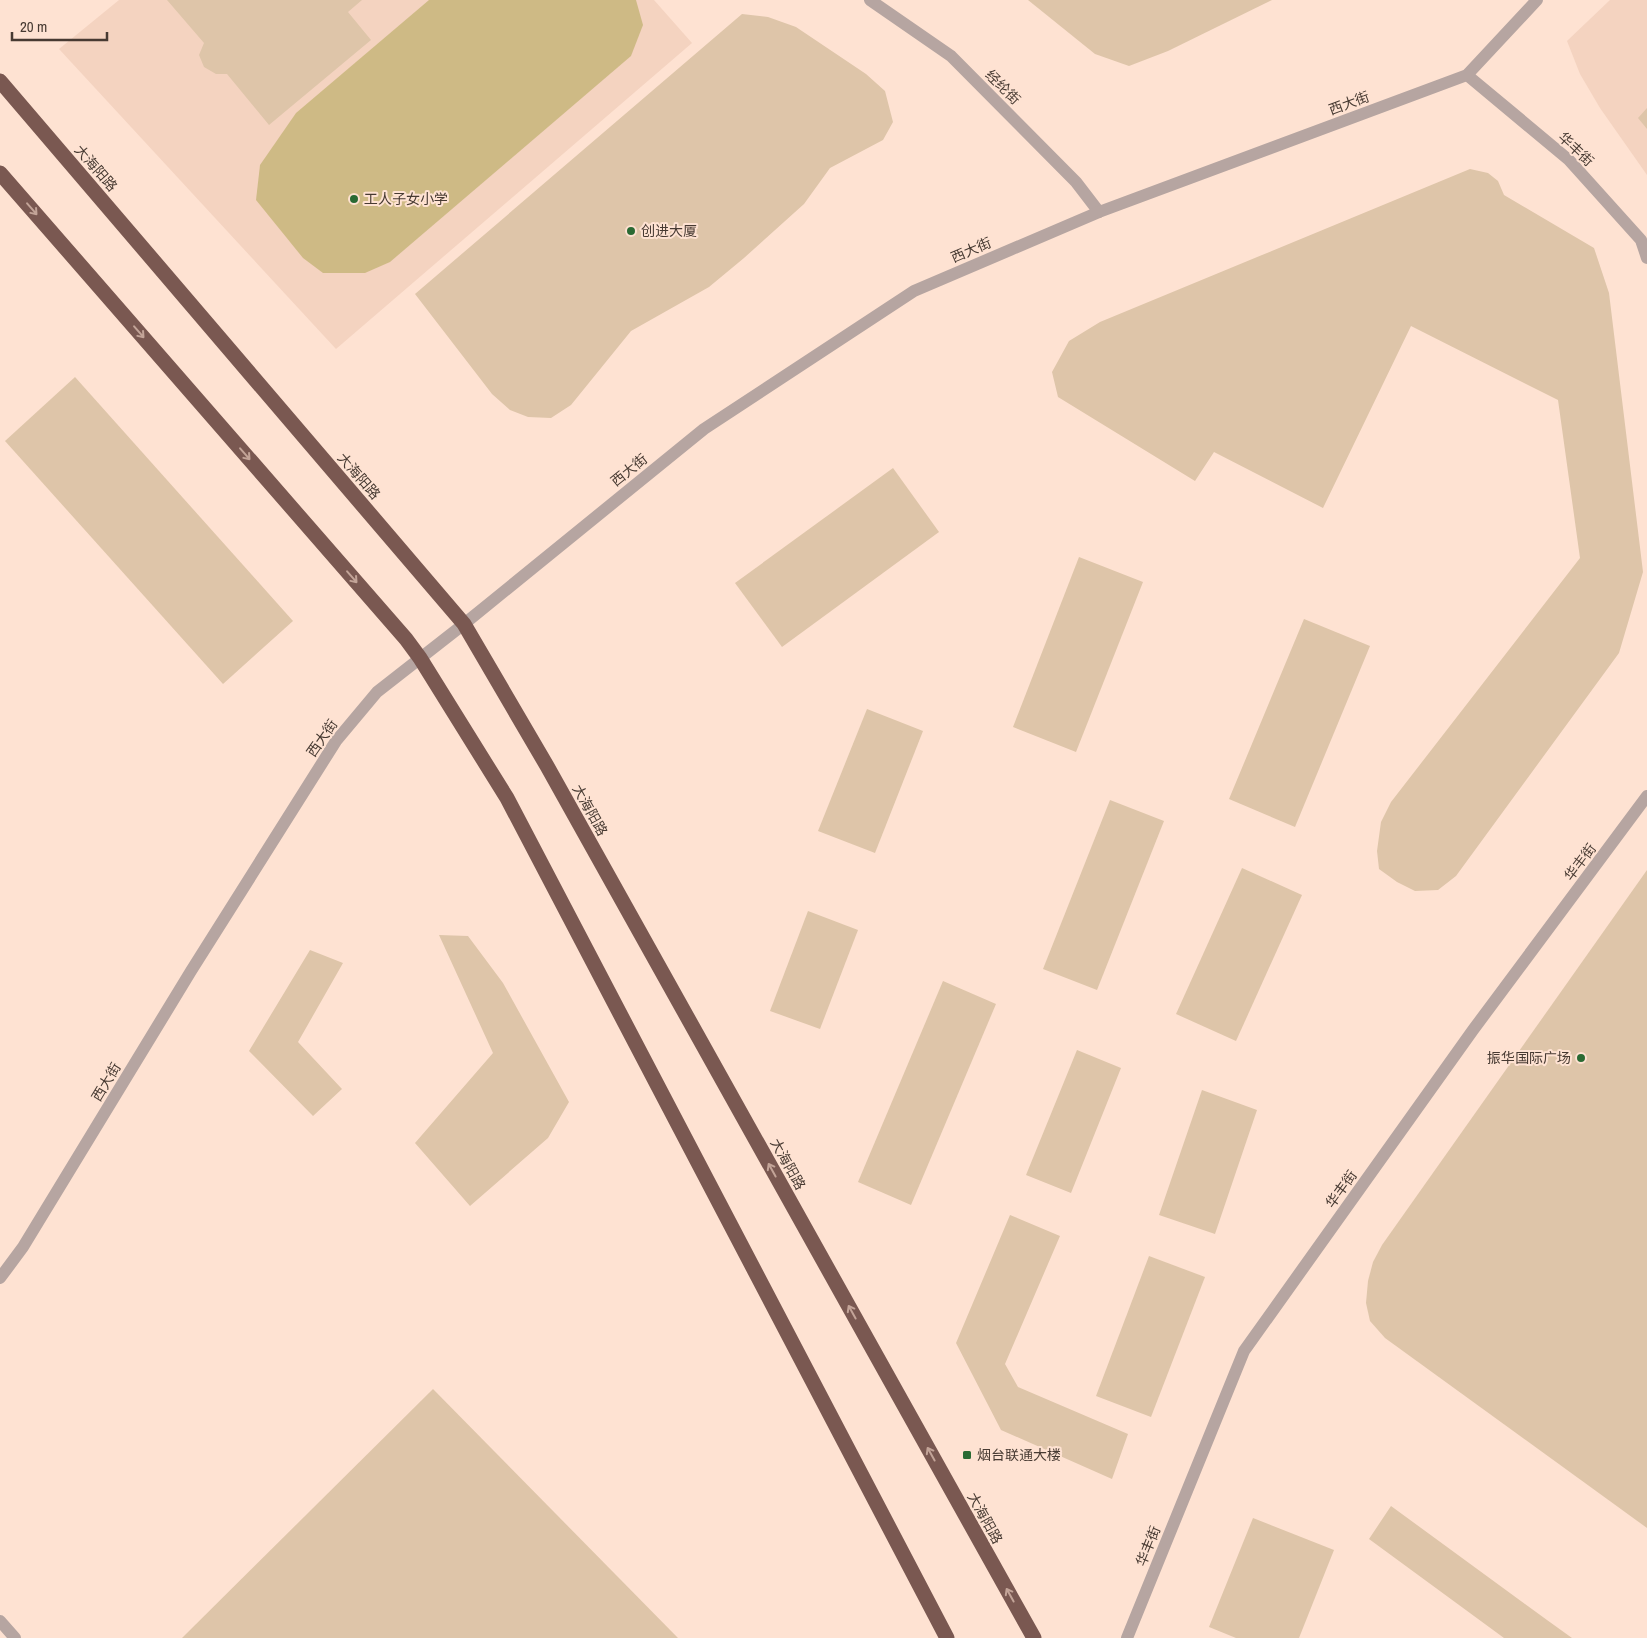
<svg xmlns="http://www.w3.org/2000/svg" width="1647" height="1638" font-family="'Archivo Narrow','Noto Sans SC',sans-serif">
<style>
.built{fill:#f4d3c0}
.pitch{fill:#ceba85}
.building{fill:#dec5a9}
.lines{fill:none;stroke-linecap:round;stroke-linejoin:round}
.minor{stroke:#b6a5a1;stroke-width:12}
.highway{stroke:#7a5851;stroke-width:15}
.oneway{stroke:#c3a498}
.poi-dot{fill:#2a6a33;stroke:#fee2d2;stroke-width:2}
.labels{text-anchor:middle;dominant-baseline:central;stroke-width:4;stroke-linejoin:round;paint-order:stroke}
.street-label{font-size:14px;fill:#473a32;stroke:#fee2d2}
.poi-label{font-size:14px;fill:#473a32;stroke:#fee2d2;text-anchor:start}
</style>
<rect width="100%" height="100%" fill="#fee2d2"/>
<!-- built -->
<g class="built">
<path d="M119 0H654L692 43 336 349 59 49Z"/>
<path d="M1610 0H1647V175L1600 108 1580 74 1567 41Z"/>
</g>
<!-- pitch -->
<path class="pitch" d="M429 0H636L643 25 631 56 390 262 365 273H323L303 258 256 200 260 165 296 113Z"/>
<!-- building -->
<g class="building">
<path d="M167 0H362L348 12 371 40 269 125 227 74H216L204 67 199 55 204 43Z"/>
<path d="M1028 0H1272L1168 51 1129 66 1095 54Z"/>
<path d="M742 14 768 17 796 27 866 74 885 91 893 122 883 140 830 168 804 204 744 258 709 287 631 331 571 405 551 418 528 417 510 410 492 394 415 294Z"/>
<path d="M1647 108V129L1638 118Z"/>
<path d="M1470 169 1488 173 1498 181 1504 195 1594 248 1609 293 1643 572 1619 653 1456 876 1438 890 1415 891 1397 882 1379 869 1377 851 1381 822 1391 802 1580 558 1558 400 1411 326 1323 508 1214 452 1195 481 1058 397 1052 372 1069 341 1100 322Z"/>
<path d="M75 377 293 621 223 684 5 441Z"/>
<path d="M893 468 939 532 782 647 735 583Z"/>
<path d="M1079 557 1143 582 1076 752 1013 727Z"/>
<path d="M1304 619 1370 646 1295 827 1229 799Z"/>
<path d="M867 709 923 731 875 853 818 831Z"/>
<path d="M1110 800 1164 821 1097 990 1043 969Z"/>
<path d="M1242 868 1302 895 1236 1041 1176 1014Z"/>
<path d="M1647 870V1528L1385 1338 1370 1321 1366 1303 1368 1281 1373 1262 1382 1245Z"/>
<path d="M808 911 858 930 820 1029 770 1011Z"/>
<path d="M439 935 468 936 503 983 569 1102 548 1138 470 1206 415 1143 493 1053Z"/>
<path d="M310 950 343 963 298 1042 342 1089 313 1116 249 1051Z"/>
<path d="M943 981 996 1004 911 1205 858 1182Z"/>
<path d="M1077 1050 1121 1068 1071 1193 1026 1175Z"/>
<path d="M1202 1090 1257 1110 1215 1234 1159 1215Z"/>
<path d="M1010 1215 1060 1236 1005 1364 1018 1387 1128 1434 1112 1479 1001 1430 956 1343Z"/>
<path d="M1149 1256 1205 1277 1151 1417 1096 1396Z"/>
<path d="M433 1389 678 1638H182Z"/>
<path d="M1391 1506 1547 1620 1572 1638H1504L1369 1539Z"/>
<path d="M1253 1518 1334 1550 1299 1638H1236L1209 1627Z"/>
</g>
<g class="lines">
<!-- minor -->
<g class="minor">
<path d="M870 0 951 56 1076 182 1099 212"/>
<path d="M1467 75 1569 160 1641 240 1647 258"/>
<path d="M0 1278 23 1247 191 971 336 741 377 692 464 624 704 429 914 291 1099 212 1467 75 1537 0"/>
<path d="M0 1621 15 1638"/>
<path d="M1127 1638 1244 1351 1473 1030 1647 796"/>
</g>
<!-- highway -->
<g class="highway">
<path d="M0 81 464 624 547 766 1034 1638"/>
<path d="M0 173 406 639 420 658 507 798 947 1638"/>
</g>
</g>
<!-- one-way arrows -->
<defs><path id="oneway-shaft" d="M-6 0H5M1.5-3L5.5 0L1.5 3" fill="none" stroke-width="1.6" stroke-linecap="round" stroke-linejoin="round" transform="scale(1.25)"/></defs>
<g class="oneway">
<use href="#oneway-shaft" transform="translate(32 209) rotate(49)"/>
<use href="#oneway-shaft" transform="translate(139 332) rotate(49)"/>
<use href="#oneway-shaft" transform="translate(245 454) rotate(49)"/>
<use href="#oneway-shaft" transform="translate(352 577) rotate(49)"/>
<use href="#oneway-shaft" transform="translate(772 1170) rotate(-119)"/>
<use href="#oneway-shaft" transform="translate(852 1312) rotate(-119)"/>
<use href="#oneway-shaft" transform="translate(931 1454) rotate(-119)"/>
<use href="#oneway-shaft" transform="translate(1010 1595) rotate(-119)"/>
</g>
<!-- markers -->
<g class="poi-dot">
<circle cx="354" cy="199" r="5"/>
<circle cx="631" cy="231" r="5"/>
<circle cx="1581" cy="1058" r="5"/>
<rect x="962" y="1450" width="10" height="10" rx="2.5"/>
</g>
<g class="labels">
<!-- street labels -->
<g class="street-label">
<text transform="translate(1003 87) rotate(45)">经纶街</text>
<text transform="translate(1349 103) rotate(-20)">西大街</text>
<text transform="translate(1576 149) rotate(43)">华丰街</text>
<text transform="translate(96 168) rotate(49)">大海阳路</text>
<text transform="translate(971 250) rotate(-23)">西大街</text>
<text transform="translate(629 470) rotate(-39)">西大街</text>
<text transform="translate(359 476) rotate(49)">大海阳路</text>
<text transform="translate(322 738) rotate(-55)">西大街</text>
<text transform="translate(590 810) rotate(61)">大海阳路</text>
<text transform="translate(1580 862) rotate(-53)">华丰街</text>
<text transform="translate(106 1082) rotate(-59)">西大街</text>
<text transform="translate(788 1164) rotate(61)">大海阳路</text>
<text transform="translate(1341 1189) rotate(-54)">华丰街</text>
<text transform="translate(985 1518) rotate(61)">大海阳路</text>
<text transform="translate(1148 1546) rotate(-68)">华丰街</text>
</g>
<!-- poi labels -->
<g class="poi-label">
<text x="364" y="199">工人子女小学</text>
<text x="641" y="231">创进大厦</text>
<text x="1571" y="1058" text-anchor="end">振华国际广场</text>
<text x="977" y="1455">烟台联通大楼</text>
</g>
</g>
<!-- scale -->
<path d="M12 32v8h95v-8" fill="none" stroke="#473a32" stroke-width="2.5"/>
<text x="20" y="32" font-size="15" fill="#473a32" stroke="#fee2d2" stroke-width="4" paint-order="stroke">20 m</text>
</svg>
